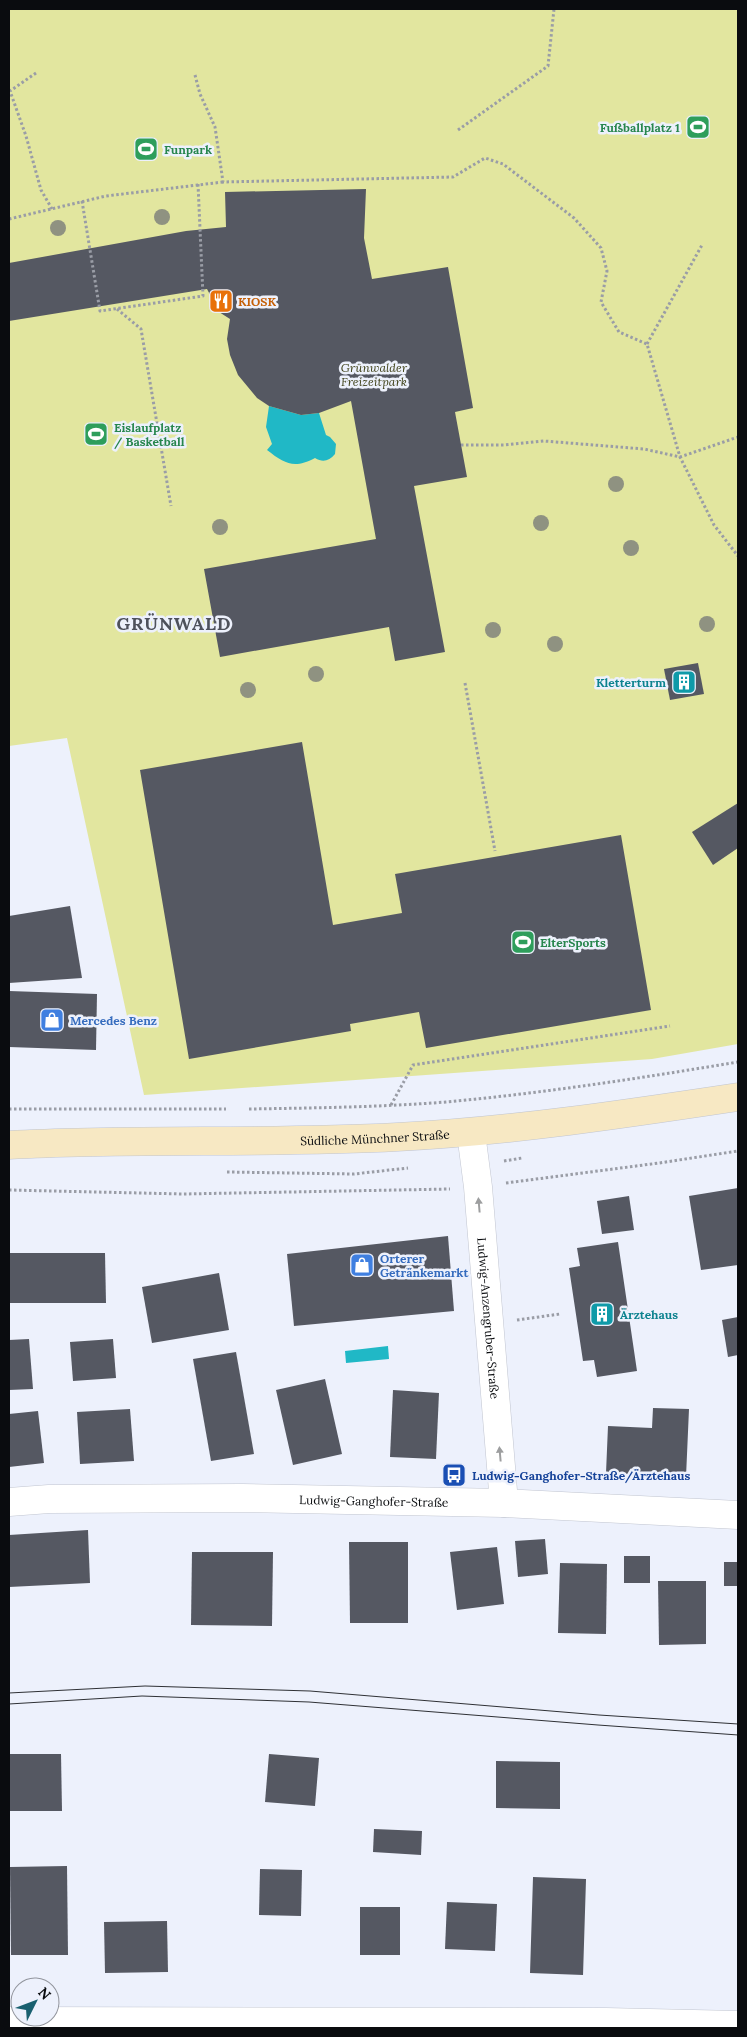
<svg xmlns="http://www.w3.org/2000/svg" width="747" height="2037" font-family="Lora,serif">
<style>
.green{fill:#e2e69f}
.water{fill:#20b8c6}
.building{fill:#555862}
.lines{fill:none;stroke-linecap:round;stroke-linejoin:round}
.minor-casing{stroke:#c1c5d0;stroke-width:29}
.secondary-casing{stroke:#c1c5d0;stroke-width:29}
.path{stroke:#9a9da6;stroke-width:3;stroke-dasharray:2.5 2.5;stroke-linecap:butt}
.minor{stroke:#fff;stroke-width:28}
.secondary{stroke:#f7e8c3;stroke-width:28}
.tram{stroke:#2f3135;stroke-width:1}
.tree{fill:#8f9281}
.oneway{fill:#9d9e9f}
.labels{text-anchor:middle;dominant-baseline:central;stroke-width:5;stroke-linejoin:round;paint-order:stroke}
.leisure-label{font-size:12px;font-weight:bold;fill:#27864d;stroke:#edf1fc;text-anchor:start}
.food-label{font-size:12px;font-weight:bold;fill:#c56008;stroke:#edf1fc;text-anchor:start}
.park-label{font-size:12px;font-style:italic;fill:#42441c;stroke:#edf1fc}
.culture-label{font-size:12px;font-weight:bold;fill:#0d838f;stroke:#edf1fc;text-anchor:end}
.shop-label{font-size:12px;font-weight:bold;fill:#366cbe;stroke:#edf1fc;text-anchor:start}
.street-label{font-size:12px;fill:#0a0c0f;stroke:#edf1fc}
.transit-label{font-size:12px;font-weight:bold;fill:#164399;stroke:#edf1fc;text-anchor:start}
.district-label{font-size:18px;font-weight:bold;letter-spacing:1px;fill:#4e515b;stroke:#edf1fc}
</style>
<rect width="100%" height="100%" fill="#edf1fc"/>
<!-- green -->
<path class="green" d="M9 9H738V1044L652 1059 144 1095 67 738 9 746Z"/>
<!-- water -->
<g class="water">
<path d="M269 406 301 415 319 413 326 435 330 437 336 444 335 454C329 461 323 463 315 458 294 469 285 464 267 450L272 444 266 427Z"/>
<path d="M388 1346 389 1359 346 1363 345 1351Z"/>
</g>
<!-- building -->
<g class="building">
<path d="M366 189 364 238 372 279 448 267 473 408 455 412 467 477 414 486 445 652 395 661 389 627 220 657 204 569 376 539 351 401 319 413 301 415 269 406 257 398 238 375 230 355 227 339 230 319 219 312 207 289 9 321V263L186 231 226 227 225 192Z"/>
<path d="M698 663 704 694 670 700 664 669Z"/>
<path d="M302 742 333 925 402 913 395 874 621 835 651 1010 426 1048 419 1012 350 1024 351 1031 189 1059 140 770Z"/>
<path d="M738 803V848L713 865 692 832Z"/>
<path d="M70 906 82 978 9 983V916Z"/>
<path d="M9 991 97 994 96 1050 9 1047Z"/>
<path d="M738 1188V1265L701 1270 689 1196Z"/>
<path d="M629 1196 634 1230 602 1234 597 1201Z"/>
<path d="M448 1236 454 1311 294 1326 287 1254Z"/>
<path d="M618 1242 637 1371 597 1377 594 1360 583 1361 569 1268 580 1266 577 1248Z"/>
<path d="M9 1253H105L106 1303H9Z"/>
<path d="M219 1273 229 1330 152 1343 142 1287Z"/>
<path d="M738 1317V1355L728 1357 722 1320Z"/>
<path d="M29 1339 33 1389 9 1390V1340Z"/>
<path d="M113 1339 116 1378 73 1381 70 1342Z"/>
<path d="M236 1352 254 1454 211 1461 193 1359Z"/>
<path d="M325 1379 342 1454 293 1465 276 1390Z"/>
<path d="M393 1390 439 1393 436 1459 390 1457Z"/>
<path d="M653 1408 689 1409 686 1477 606 1473 608 1426 652 1428Z"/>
<path d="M130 1409 134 1461 80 1464 77 1412Z"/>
<path d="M38 1411 44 1463 9 1467V1414Z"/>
<path d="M88 1530 90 1583 9 1587V1535Z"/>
<path d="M545 1539 548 1574 518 1577 515 1541Z"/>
<path d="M349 1542H408V1623H350Z"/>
<path d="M497 1547 504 1604 457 1610 450 1552Z"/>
<path d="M192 1552H273L272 1626 191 1625Z"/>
<rect x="624" y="1556" width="26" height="27"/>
<rect x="724" y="1562" width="14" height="24"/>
<path d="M560 1563 607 1564 606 1634 558 1633Z"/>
<path d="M658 1581H706V1644L659 1645Z"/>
<path d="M9 1754H61L62 1811H9Z"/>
<path d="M269 1754 319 1758 315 1806 265 1802Z"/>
<path d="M496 1761 560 1762V1809L496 1808Z"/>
<path d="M374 1829 422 1831 421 1855 373 1852Z"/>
<path d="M67 1866 68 1955H11L10 1867Z"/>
<path d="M260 1869 302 1870 301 1916 259 1915Z"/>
<path d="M533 1877 586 1879 583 1975 530 1973Z"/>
<path d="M447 1902 497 1904 495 1951 445 1949Z"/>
<rect x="360" y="1907" width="40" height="48"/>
<path d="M167 1921 168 1972 105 1973 104 1922Z"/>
</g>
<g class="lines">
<!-- minor casing -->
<g class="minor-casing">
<g id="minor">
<path id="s1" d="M471 1133 478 1187 504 1503"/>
<path id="s2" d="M9 1502 49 1499 242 1498 504 1503 738 1515"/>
<path d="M9 2021 606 2022 738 2025"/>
</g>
</g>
<!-- secondary casing -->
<g class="secondary-casing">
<g id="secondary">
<path id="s3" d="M9 1145C138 1138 268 1144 397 1137 512 1131 625 1114 738 1097"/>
</g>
</g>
<!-- path -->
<g class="path">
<path d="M36 73 10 91 26 136 41 190 52 209"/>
<path d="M195 75 200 94 215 127 223 182 453 177 485 158 503 164 574 218 601 248 607 271 601 302 619 332 647 344 680 457 714 525 738 556"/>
<path d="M458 130 548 66 554 9"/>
<path d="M82 201 100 311 203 296 198 184"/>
<path d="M9 219 106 196 223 182"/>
<path d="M117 309 141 329 171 506"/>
<path d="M647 344 702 245"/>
<path d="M461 445H504L544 441 644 449 680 457 738 437"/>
<path d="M465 683 495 851"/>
<path d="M391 1105 413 1065 670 1026"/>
<path d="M9 1109H226"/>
<path d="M249 1109C315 1108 381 1107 446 1102 544 1093 641 1078 738 1062"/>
<path d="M504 1161 522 1158"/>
<path d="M227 1172 354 1174 408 1168"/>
<path d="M506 1183 659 1163 738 1151"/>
<path d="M9 1190 183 1194 450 1189"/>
<path d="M517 1320 560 1314"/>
</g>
<!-- minor -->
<use href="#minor" class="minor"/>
<!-- secondary -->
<use href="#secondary" class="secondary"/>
<!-- tram -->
<g class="tram">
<path d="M9 1693 145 1686 310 1691 599 1715 738 1724"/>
<path d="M9 1704 142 1696 309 1702 598 1725 738 1735"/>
</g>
</g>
<!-- trees -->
<g class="tree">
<circle cx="162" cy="217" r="8"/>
<circle cx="58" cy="228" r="8"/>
<circle cx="616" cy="484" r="8"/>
<circle cx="541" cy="523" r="8"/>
<circle cx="220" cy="527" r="8"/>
<circle cx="631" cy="548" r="8"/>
<circle cx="707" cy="624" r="8"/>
<circle cx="493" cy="630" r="8"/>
<circle cx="555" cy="644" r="8"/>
<circle cx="316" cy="674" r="8"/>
<circle cx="248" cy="690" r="8"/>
</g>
<!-- one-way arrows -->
<defs><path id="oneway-solid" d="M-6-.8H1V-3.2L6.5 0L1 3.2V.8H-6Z" transform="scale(1.25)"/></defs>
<g class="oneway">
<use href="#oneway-solid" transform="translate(479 1205) rotate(-95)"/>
<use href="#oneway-solid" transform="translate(500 1454) rotate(-95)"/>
</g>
<!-- icons -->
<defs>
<g id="stadium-square" transform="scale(1.25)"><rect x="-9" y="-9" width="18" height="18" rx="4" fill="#2e9e5b" stroke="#edf1fc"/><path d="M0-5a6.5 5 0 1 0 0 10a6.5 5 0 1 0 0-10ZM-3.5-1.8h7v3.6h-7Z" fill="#fff"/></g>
<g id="restaurant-square" transform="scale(1.25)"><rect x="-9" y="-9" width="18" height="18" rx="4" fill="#e8710a" stroke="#edf1fc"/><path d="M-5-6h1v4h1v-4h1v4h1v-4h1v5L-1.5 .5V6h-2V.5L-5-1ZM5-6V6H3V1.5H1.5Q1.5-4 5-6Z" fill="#fff"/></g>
<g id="building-square" transform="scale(1.25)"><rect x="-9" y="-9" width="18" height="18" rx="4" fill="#0f9aa8" stroke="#edf1fc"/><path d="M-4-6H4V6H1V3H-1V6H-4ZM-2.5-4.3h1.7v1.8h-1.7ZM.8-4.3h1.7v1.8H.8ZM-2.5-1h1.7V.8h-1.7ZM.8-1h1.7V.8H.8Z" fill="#fff"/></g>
<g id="shop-square" transform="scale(1.25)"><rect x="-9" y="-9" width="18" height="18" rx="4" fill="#3f7fe0" stroke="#edf1fc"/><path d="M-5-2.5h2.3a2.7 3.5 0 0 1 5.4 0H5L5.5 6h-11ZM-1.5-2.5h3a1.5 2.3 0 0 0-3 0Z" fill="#fff"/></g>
<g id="bus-square" transform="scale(1.25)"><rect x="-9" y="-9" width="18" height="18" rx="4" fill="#1a4fb4" stroke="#edf1fc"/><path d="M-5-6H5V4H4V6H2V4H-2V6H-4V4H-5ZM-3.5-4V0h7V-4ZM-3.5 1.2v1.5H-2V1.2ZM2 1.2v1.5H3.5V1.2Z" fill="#fff"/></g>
</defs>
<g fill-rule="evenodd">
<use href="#stadium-square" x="698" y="127"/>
<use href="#stadium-square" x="146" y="149"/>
<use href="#restaurant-square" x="221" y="301"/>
<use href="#stadium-square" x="96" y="434"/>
<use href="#building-square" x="684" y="682"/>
<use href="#stadium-square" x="523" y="942"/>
<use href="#shop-square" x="52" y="1020"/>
<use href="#shop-square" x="362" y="1265"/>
<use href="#building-square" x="602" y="1314"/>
<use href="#bus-square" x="454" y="1475"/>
</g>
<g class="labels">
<!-- leisure labels -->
<g class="leisure-label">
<text x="680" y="127" text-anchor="end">Fußballplatz 1</text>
<text x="164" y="149">Funpark</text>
<text x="114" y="427">Eislaufplatz<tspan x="114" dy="14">/ Basketball</tspan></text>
<text x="540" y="942">ElterSports</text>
</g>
<!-- food labels -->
<g class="food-label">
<text x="238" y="301">KIOSK</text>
</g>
<!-- park labels -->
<g class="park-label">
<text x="374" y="367">Grünwalder<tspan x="374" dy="14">Freizeitpark</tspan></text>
</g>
<!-- culture labels -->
<g class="culture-label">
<text x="666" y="682">Kletterturm</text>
<text x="620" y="1314" text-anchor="start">Ärztehaus</text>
</g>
<!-- shop labels -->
<g class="shop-label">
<text x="70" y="1020">Mercedes Benz</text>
<text x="380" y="1258">Orterer<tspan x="380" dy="14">Getränkemarkt</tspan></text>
</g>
<!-- street labels -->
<g class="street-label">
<text stroke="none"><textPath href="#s3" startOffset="366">Südliche Münchner Straße</textPath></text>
<text stroke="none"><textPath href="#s1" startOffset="186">Ludwig-Anzengruber-Straße</textPath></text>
<text stroke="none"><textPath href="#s2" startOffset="365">Ludwig-Ganghofer-Straße</textPath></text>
</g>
<!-- transit labels -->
<g class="transit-label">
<text x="472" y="1475">Ludwig-Ganghofer-Straße/Ärztehaus</text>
</g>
<!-- district labels -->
<g class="district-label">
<text x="174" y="623">GRÜNWALD</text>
</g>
</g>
<!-- border -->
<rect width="747" height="2037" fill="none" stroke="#0a0c0f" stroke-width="20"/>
<!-- north arrow -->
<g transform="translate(35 2002) rotate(48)"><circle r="24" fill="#edf1fc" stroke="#92959d"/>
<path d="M0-4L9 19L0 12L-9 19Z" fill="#196070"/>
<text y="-8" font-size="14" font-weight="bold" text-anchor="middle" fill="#0a0c0f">N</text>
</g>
</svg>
